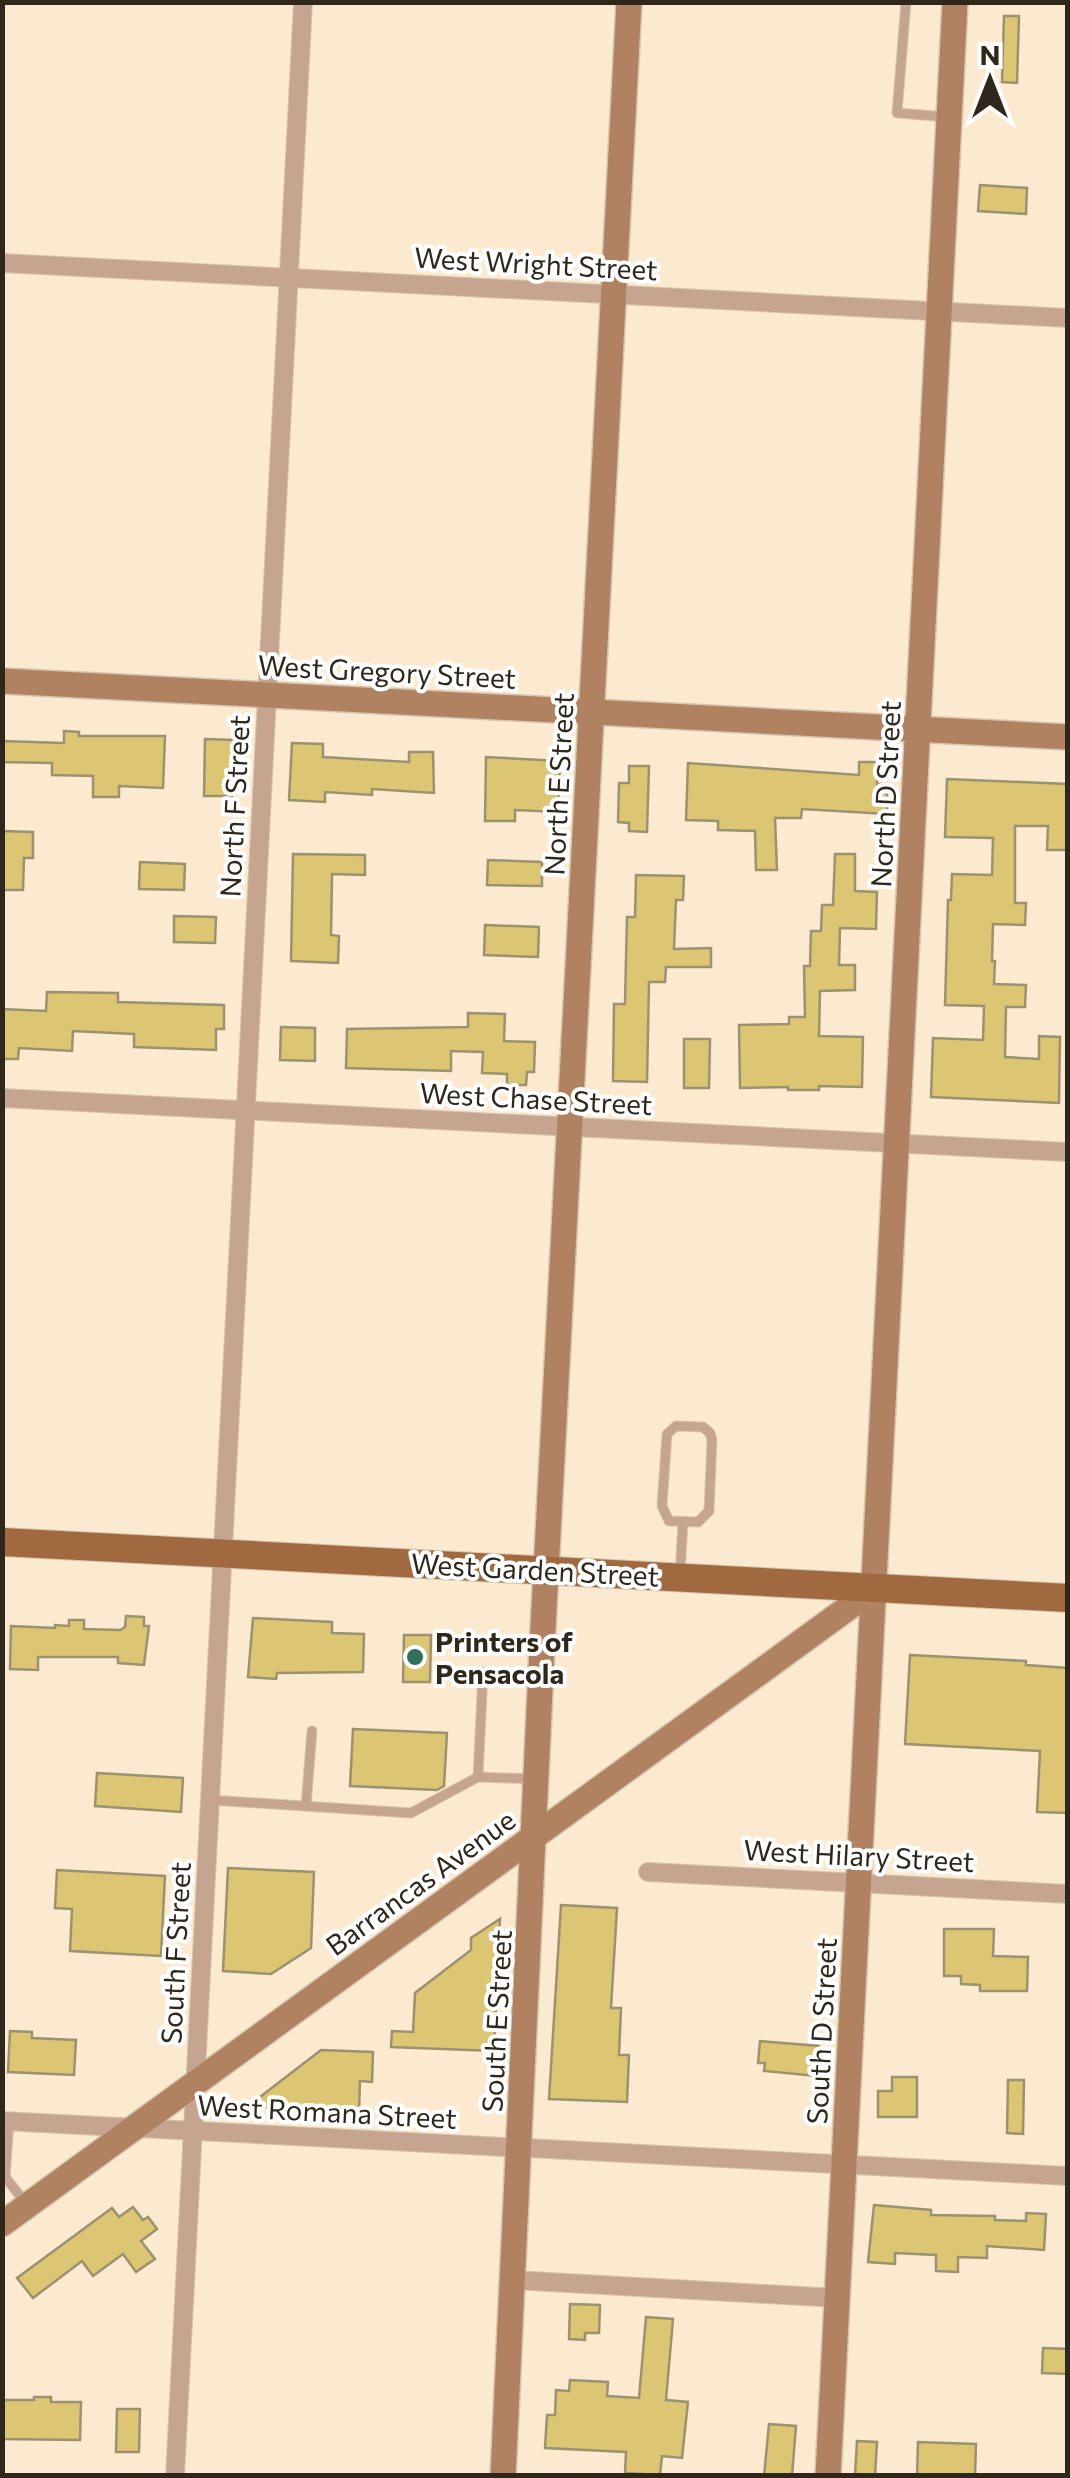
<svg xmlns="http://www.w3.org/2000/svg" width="1070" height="2478" font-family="Commissioner,sans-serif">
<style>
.building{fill:#dcc573;stroke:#9b9270;stroke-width:2.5}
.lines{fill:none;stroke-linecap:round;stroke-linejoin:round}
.lane-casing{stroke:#d6c6af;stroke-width:11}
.street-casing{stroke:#d6c6af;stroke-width:20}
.secondary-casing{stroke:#d6c6af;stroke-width:28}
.primary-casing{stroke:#d6c6af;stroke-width:30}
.lane{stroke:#c5a590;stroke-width:9}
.street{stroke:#c5a590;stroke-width:18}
.secondary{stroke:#b08262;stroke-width:25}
.primary{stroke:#a06940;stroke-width:28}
.poi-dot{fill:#31705d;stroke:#fff;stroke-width:4}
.labels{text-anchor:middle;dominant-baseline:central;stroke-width:8;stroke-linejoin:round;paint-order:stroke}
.street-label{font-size:28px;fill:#2f271b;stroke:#fff}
.poi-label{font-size:28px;font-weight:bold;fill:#2f271b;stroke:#fff;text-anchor:start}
</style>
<rect width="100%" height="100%" fill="#fbe9d0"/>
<!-- building -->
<g class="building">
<path d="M1004 16H1019L1017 83 1002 82Z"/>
<path d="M980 185 1027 188 1026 214 978 211Z"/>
<path d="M64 731 79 732V736H165L163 788 119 786V797H93V776L52 775V763L2 762V741L64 743Z"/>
<path d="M205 739 234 740 232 796H204Z"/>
<path d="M292 743 323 744V757L409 762V752H433L434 793 372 789V795L325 792V802L289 800Z"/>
<path d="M486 757 560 761 558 812 515 810V821H485Z"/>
<path d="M859 762H878L877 784H887V814L802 809 801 818H775L777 870H756L755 831 718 830V821L686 820 688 763 859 775Z"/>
<path d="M629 766H649L647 832 629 831V823L618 822 619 783H629Z"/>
<path d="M947 779 1068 784V850H1047L1048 826H1015V903H1026L1025 925 993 924 992 961H995L994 984 1026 985 1025 1007H1006L1005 1057 1039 1059V1036L1060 1037 1059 1103 931 1097 933 1038 983 1040 984 1006 945 1005 948 900H951L952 874 992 875 993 838 945 837Z"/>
<path d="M2 831 33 832V858H24L23 890H2Z"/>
<path d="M293 854 365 855V875L332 874 331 935 339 936 338 963 291 961Z"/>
<path d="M835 854H855V891L877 892 876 929 840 928 839 965H855V990L820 991 819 1036 863 1037 862 1087 819 1086V1090H788V1087L740 1088 739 1025 789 1024V1017H805L804 966H810L811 931H821L822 905H833Z"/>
<path d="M488 860 542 862V886L487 885Z"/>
<path d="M140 862 185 864 184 890 139 889Z"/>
<path d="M636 875 684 876 683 900H676L674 949 711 948V967H666L665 982H649L647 1082 613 1081 614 1004H625L627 917H635Z"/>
<path d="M174 916 216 917 215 943 174 942Z"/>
<path d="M485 925 539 927 538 957 484 955Z"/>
<path d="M47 992 118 993V1002L224 1005V1029H216V1050L134 1047V1034L73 1031 72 1051 19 1048 18 1059H2V1009L46 1011Z"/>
<path d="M468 1013 505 1014 504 1041 535 1042 534 1072H527L526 1085H507V1074L482 1073 483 1052 451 1051V1071L346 1068 347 1029 468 1027Z"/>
<path d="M281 1027 315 1028V1061L280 1060Z"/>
<path d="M684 1039H710L709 1088H684Z"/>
<path d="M126 1616 144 1617V1626H149L144 1665 118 1663V1657H38V1670L10 1669 11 1626 55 1628V1625L69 1626V1620H84V1629L120 1630 125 1627Z"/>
<path d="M253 1618 332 1622V1633L364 1634 363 1672 277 1673 276 1679 248 1677Z"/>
<path d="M404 1635H431L430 1682H403Z"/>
<path d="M910 1655 1026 1661V1665L1068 1668V1813L1037 1812 1040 1751 905 1744Z"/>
<path d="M353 1729 447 1733 444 1786 437 1790 350 1786Z"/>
<path d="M97 1773 183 1778 181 1812 95 1806Z"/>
<path d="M228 1868 314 1872 311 1948 271 1974 223 1971Z"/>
<path d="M57 1870 165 1876 161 1956 70 1951 72 1909 55 1908Z"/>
<path d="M561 1905 617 1908 611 2008H621L619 2055H629L627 2102 549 2099Z"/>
<path d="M500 1919 494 2051 391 2047 392 2031 413 2032 415 1993 471 1950V1938Z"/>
<path d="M944 1929H994L993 1956 1028 1957 1027 1991H980V1985L961 1984V1976H944Z"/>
<path d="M10 2031 32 2032V2038L76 2040 74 2075 8 2072Z"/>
<path d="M760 2041 819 2046 816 2076 764 2071 765 2063H758Z"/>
<path d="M321 2050 373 2052 372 2082 360 2081 359 2111 247 2107Z"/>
<path d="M892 2077H917V2117H878V2091H892Z"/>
<path d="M1008 2080H1024L1023 2134 1007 2133Z"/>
<path d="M874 2205 931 2210V2215L995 2216V2220L1026 2221V2213L1046 2214 1044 2250 987 2246V2258L958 2257V2272L936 2271V2255L895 2253V2264L868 2262Z"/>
<path d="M133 2207 143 2220 148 2217 157 2229 141 2241 155 2259 136 2272 123 2254 93 2276 82 2261 33 2298 17 2278 112 2208 119 2217Z"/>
<path d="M570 2304 600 2305 599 2333H585V2340L569 2339Z"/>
<path d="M646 2317 673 2319 666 2400 688 2402 682 2458 662 2456 660 2475 625 2473 626 2452 545 2448 547 2415H555L556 2390 569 2391 570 2380 608 2382 607 2396 639 2398Z"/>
<path d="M1043 2348 1068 2349V2374L1042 2373Z"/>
<path d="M34 2397H51V2402H81L80 2440 2 2439V2400H34Z"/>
<path d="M117 2409H140L139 2452H116Z"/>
<path d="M769 2424 796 2426 792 2476H764Z"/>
<path d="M857 2441 877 2442 875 2476H855Z"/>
<path d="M918 2442 976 2444 975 2476H917Z"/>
</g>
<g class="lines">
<!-- lane casing -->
<g class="lane-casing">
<g id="lane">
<path d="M906 2 897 113 948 117"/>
<path d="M676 1426 703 1427 710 1433 712 1440 709 1511 698 1522 669 1521 662 1506 667 1434Z"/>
<path d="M680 1574 683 1522"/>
<path d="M478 1777 483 1672"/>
<path d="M210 1800 411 1813 478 1777 533 1779"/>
<path d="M306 1806 312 1731"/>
<path d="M9 2122 5 2177 25 2202"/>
</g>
</g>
<!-- street casing -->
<g class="street-casing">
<g id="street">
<path d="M2 263 1068 318"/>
<path d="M2 1098 1068 1152"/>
<path d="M648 1872 1068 1894"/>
<path d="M2 2121 1068 2176"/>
<path d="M513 2280 837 2298"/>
<path d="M175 2476 303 2"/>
</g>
</g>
<!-- secondary casing -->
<g class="secondary-casing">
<g id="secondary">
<path d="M2 681 1068 737"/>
<path d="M2 2224 874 1589"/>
<path d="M503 2476 542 1647 629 2"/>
<path d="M828 2476 955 2"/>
</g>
</g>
<!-- primary casing -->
<g class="primary-casing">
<path id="primary" d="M2 1542 1068 1598"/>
</g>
<!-- lane -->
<use href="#lane" class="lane"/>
<!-- street -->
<use href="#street" class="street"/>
<!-- secondary -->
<use href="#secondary" class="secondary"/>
<!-- primary -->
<use href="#primary" class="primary"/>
</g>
<!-- markers -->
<circle class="poi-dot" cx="415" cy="1657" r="10"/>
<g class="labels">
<!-- street labels -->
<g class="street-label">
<text transform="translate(536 263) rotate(3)">West Wright Street</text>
<text transform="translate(387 671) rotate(3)">West Gregory Street</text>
<text transform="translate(558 784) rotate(-87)">North E Street</text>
<text transform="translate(885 794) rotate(-87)">North D Street</text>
<text transform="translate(234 806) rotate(-87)">North F Street</text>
<text transform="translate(536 1098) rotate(3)">West Chase Street</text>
<text transform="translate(535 1569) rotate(3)">West Garden Street</text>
<text transform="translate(859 1855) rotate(3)">West Hilary Street</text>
<text transform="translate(420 1882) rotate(-36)">Barrancas Avenue</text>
<text transform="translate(175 1953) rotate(-87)">South F Street</text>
<text transform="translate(496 2021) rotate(-87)">South E Street</text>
<text transform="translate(821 2031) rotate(-87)">South D Street</text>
<text transform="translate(327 2111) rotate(3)">West Romana Street</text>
</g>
<!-- poi labels -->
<g class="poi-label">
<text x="435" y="1641">Printers of<tspan x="435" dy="32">Pensacola</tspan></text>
</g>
</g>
<!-- border -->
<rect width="1070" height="2478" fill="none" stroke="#2f271b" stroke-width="10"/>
<!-- north arrow -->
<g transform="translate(990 80)" stroke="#ffffff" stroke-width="8" paint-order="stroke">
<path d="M0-8L18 38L0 25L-18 38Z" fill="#2f271b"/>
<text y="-15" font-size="28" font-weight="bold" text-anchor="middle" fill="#2f271b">N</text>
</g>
</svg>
